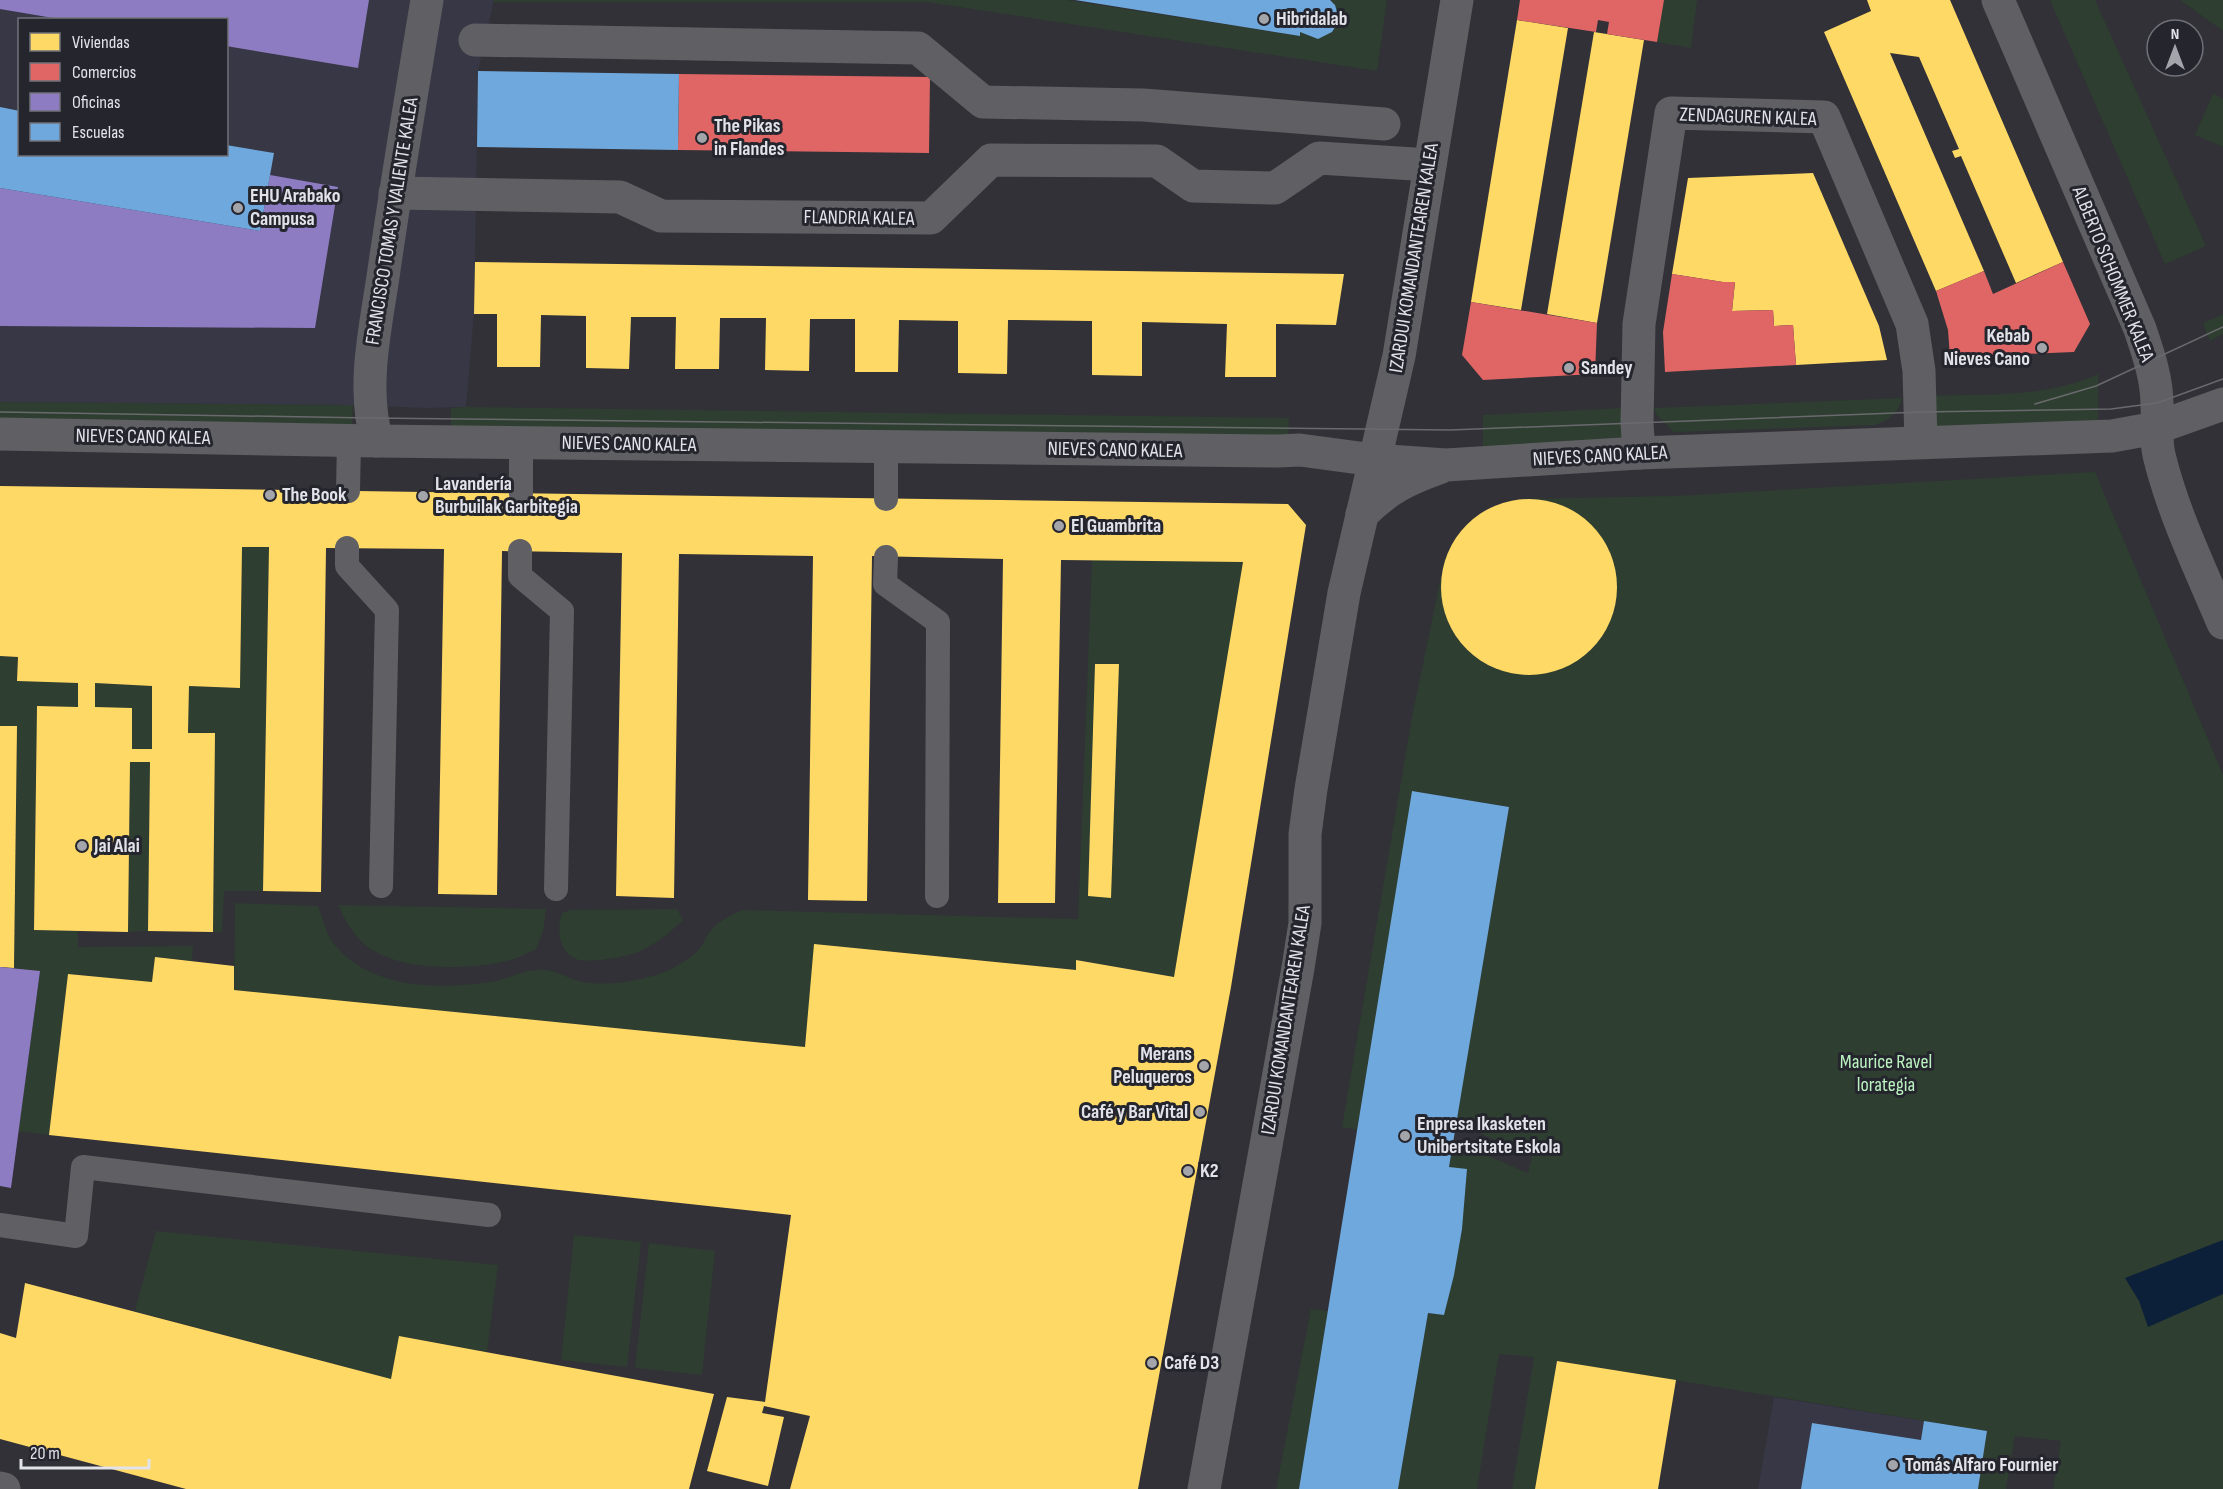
<svg xmlns="http://www.w3.org/2000/svg" width="2223" height="1489" font-family="'Sofia Sans Condensed',sans-serif">
<style>
.built{fill:#373745;fill-rule:evenodd}
.green{fill:#2e3e30}
.water{fill:#0d2039}
.homes{fill:#ffd966;fill-rule:evenodd}
.shops{fill:#e06666}
.offices{fill:#8e7cc3}
.schools{fill:#6fa8dc}
.lines{fill:none;stroke-linecap:round;stroke-linejoin:round}
.service{stroke:#606064;stroke-width:24}
.pedestrian{stroke:#606064;stroke-width:33}
.minor{stroke:#606064;stroke-width:33}
.secondary{stroke:#606064;stroke-width:33}
.tram{stroke:#6a6a6e;stroke-width:1.5}
.poi-dot{fill:#a4a4ab;stroke:#25252e;stroke-width:2}
.labels{text-anchor:middle;dominant-baseline:central;stroke-width:6;stroke-linejoin:round;paint-order:stroke}
.poi-label{font-size:20px;font-weight:bold;fill:#e2e2e9;stroke:#25252e;text-anchor:start}
.street-label{font-size:20px;fill:#e2e2e9;stroke:#25252e}
.park-label{font-size:20px;fill:#bbf3c0;stroke:#25252e}
</style>
<rect width="100%" height="100%" fill="#313137"/>
<!-- built -->
<g class="built">
<path d="M0 0H494L478 71 474 314 466 407 426 408 353 405 0 402ZM20 20H226V154H20Z"/>
<path d="M1774 1397 1987 1431 1978 1489H1758Z"/>
</g>
<!-- green -->
<g class="green">
<path d="M494 0H1066L1299 36 1300 32 1318 39 1337 24C1338 14 1337 8 1330 0H1387L1377 71 927 2H493Z"/>
<path d="M1664 0H1697L1691 48 1657 42Z"/>
<path d="M2050 0H2095L2206 246 2165 264Z"/>
<path d="M2180 0H2223V31Z"/>
<path d="M2213 94 2223 99V147L2195 135Z"/>
<path d="M2223 314V334L2210 341 2203 323Z"/>
<path d="M2098 374V424L1931 426 1928 396C1984 394 2047 398 2098 374Z"/>
<path d="M1902 398C1898 414 1890 419 1875 425L1674 432 1657 415 1654 408Z"/>
<path d="M0 402 353 405 352 427 0 423Z"/>
<path d="M466 407 1289 418 1288 439 451 430V408Z"/>
<path d="M1624 408 1626 440 1483 451V415Z"/>
<path d="M2095 472 2223 775V1489H2053L2061 1441 2015 1436 2006 1489H1978L1987 1431 1557 1361 1535 1489H1512L1534 1357 1499 1354 1477 1489H1398L1428 1313 1444 1315C1456 1267 1463 1220 1467 1170L1449 1167 1453 1141 1528 1173 1532 1156 1456 1123 1509 807 1413 791 1357 1130 1342 1127 1412 717 1444 562C1461 524 1481 506 1523 499L1674 496Z"/>
<path d="M242 547H269L263 891H224L222 932H213L215 733H188L189 686 240 688Z"/>
<path d="M1092 560 1243 562 1174 977 1077 960 1076 970 815 944 805 1047 234 990 235 903 318 906C323 918 326 934 334 944 371 990 442 990 496 981 509 978 522 971 536 970 553 968 564 977 579 981 604 988 650 980 673 968 681 964 693 956 699 949 704 944 706 936 711 930 719 921 731 915 742 910L1078 919Z"/>
<path d="M0 656 18 657 17 680 78 683V707L37 706 34 930 78 931V947L193 946 192 961 155 957 152 982 68 974 49 1135 18 1131 40 972 14 968 17 727 0 726Z"/>
<path d="M95 683 152 686V749H132L95 707Z"/>
<path d="M130 762H150L148 931 128 932Z"/>
<path d="M338 905 546 909 543 932 536 949C527 953 519 958 510 960 472 970 405 972 371 949 354 938 346 922 338 905Z"/>
<path d="M677 909 683 920C669 934 656 944 638 952 626 957 592 963 579 960 559 955 556 929 562 913L570 910Z"/>
<path d="M156 1231 498 1265 487 1352 400 1336 391 1379 135 1311Z"/>
<path d="M574 1235 641 1242 627 1367 561 1360Z"/>
<path d="M649 1243 715 1251 702 1375 635 1368Z"/>
<path d="M1311 1309 1328 1311 1299 1489H1276Z"/>
</g>
<!-- water -->
<path class="water" d="M2223 1240V1294L2148 1327 2139 1301 2125 1278Z"/>
<!-- homes -->
<g class="homes">
<path d="M1867 0H1950L2063 262 2016 283 1961 156 1955 158 1952 151 1959 149 1919 57 1890 53 1984 271 1936 291 1824 32 1871 11Z"/>
<path d="M1517 20 1568 28 1521 310 1471 302Z"/>
<path d="M1594 32 1644 40 1597 323 1547 314Z"/>
<path d="M1813 173 1879 326 1887 360 1796 365 1793 325 1774 326 1773 310 1732 311 1735 282H1723L1672 274 1688 178Z"/>
<path d="M475 262 1269 273 1344 274 1336 325 1276 324V377H1225L1227 324 1142 322V376L1092 375V321L1008 320 1007 374 958 373V321L899 320 898 372H855V319H810L809 371 765 370 766 318H720L719 369H675L676 317H631L629 369 586 368V316L541 315 540 367H497V314H474Z"/>
<path d="M0 486 1288 504 1306 525 1231 987 1138 1489H790L810 1416 764 1406 762 1413 784 1417 768 1486 707 1471 727 1397 765 1402 791 1215 49 1135 68 974 152 982 155 957 234 966V990L805 1047 814 944 1076 970V960L1174 977 1243 562 1061 560 1055 903H998L1003 559 872 556 867 901 808 900 813 556 679 554 674 898 616 896 622 553 502 551 497 895 438 894 444 549 326 548 321 892 263 891 269 547H242L240 688 189 686 188 733H215L213 932 148 931 150 762H130L128 932 34 930 37 706 78 707V683L17 681 18 657 0 656ZM95 683 152 686V749H132V708L95 707Z"/>
<circle cx="1529" cy="587" r="88"/>
<path d="M1095 664H1119L1111 898 1088 896Z"/>
<path d="M0 726H17L14 968 0 967Z"/>
<path d="M25 1283 391 1379 399 1336 714 1394 689 1489H186L0 1439V1333L16 1338Z"/>
<path d="M1557 1361 1676 1380 1658 1489H1535Z"/>
</g>
<!-- shops -->
<g class="shops">
<path d="M1520 0H1664L1657 42 1607 34 1609 22 1598 20 1596 32 1517 20Z"/>
<path d="M679 74 930 77 929 153 678 150Z"/>
<path d="M2063 262 2090 324 2074 352 1950 357 1948 330 1936 291 1984 271 1993 294Z"/>
<path d="M1672 274 1723 282H1735L1732 311 1773 310 1774 326 1793 325 1796 365 1665 372 1663 332Z"/>
<path d="M1471 302 1597 323 1595 374 1483 380 1462 355Z"/>
</g>
<!-- offices -->
<g class="offices">
<path d="M0 0H369L358 68 226 46V20H65L0 9Z"/>
<path d="M270 175 338 187 315 328 0 326V188L260 231Z"/>
<path d="M0 967 40 971 11 1188 0 1186Z"/>
</g>
<!-- schools -->
<g class="schools">
<path d="M1075 0H1330L1335 5 1338 15 1337 24 1332 32 1318 39 1300 32V36Z"/>
<path d="M478 71 679 74 678 150 477 147Z"/>
<path d="M0 107 20 111V154H226V145L274 153 260 231 0 188Z"/>
<path d="M1412 791 1509 807 1449 1167 1467 1169 1462 1229 1454 1275 1444 1315 1428 1313 1398 1489H1299Z"/>
<path d="M1924 1421 1987 1431 1978 1489H1801L1812 1423 1921 1440Z"/>
</g>
<g class="lines">
<!-- service -->
<g class="service">
<path d="M348 491 349 441"/>
<path d="M521 494V443"/>
<path d="M886 499V447"/>
<path d="M347 548V566L387 610 381 886"/>
<path d="M520 551V576L562 611 556 889"/>
<path d="M886 557 885 584 938 622 937 896"/>
<path d="M0 1225 76 1236 83 1167 489 1215"/>
</g>
<!-- pedestrian -->
<path class="pedestrian" d="M475 40 918 48 983 102 1143 105 1384 124"/>
<!-- minor -->
<g class="minor">
<path d="M1998 0 2140 329C2148 353 2157 378 2157 405 2158 422 2155 438 2159 455 2173 513 2200 568 2223 623"/>
<path d="M395 193 620 197 661 216 931 218 991 160 1157 161 1193 186 1275 188 1319 158 1430 165"/>
<path d="M0 434 377 441 1277 451 1300 450 1374 460 1446 465 1639 453 2112 436 2156 428 2223 404"/>
<path d="M377 441C361 386 376 327 384 270 397 180 412 90 427 0"/>
<path d="M1639 453 1637 423 1639 324 1671 113 1824 117 1912 324 1919 371 1921 442"/>
<path d="M1362 514C1388 489 1405 480 1439 468"/>
<path d="M0 1488 4 1489"/>
</g>
<!-- secondary -->
<path class="secondary" d="M1204 1489 1298 968 1305 923V834L1311 789 1344 593 1399 356 1457 0"/>
<!-- tram -->
<g class="tram">
<path d="M2035 404 2096 386 2223 327"/>
<path d="M0 412 370 418 1450 430 1921 412 2111 409 2157 403 2223 379"/>
</g>
</g>
<!-- markers -->
<g class="poi-dot">
<circle cx="1264" cy="19" r="6"/>
<circle cx="702" cy="138" r="6"/>
<circle cx="238" cy="208" r="6"/>
<circle cx="2042" cy="348" r="6"/>
<circle cx="1569" cy="368" r="6"/>
<circle cx="270" cy="495" r="6"/>
<circle cx="423" cy="496" r="6"/>
<circle cx="1059" cy="526" r="6"/>
<circle cx="82" cy="846" r="6"/>
<circle cx="1204" cy="1066" r="6"/>
<circle cx="1200" cy="1112" r="6"/>
<circle cx="1405" cy="1136" r="6"/>
<circle cx="1188" cy="1171" r="6"/>
<circle cx="1152" cy="1363" r="6"/>
<circle cx="1893" cy="1465" r="6"/>
</g>
<g class="labels">
<!-- poi labels -->
<g class="poi-label">
<text x="1276" y="19">Hibridalab</text>
<text x="714" y="126">The Pikas<tspan x="714" dy="23">in Flandes</tspan></text>
<text x="250" y="196">EHU Arabako<tspan x="250" dy="23">Campusa</tspan></text>
<text x="2030" y="336" text-anchor="end">Kebab<tspan x="2030" dy="23">Nieves Cano</tspan></text>
<text x="1581" y="368">Sandey</text>
<text x="435" y="484">Lavandería<tspan x="435" dy="23">Burbuilak Garbitegia</tspan></text>
<text x="282" y="495">The Book</text>
<text x="1071" y="526">El Guambrita</text>
<text x="94" y="846">Jai Alai</text>
<text x="1192" y="1054" text-anchor="end">Merans<tspan x="1192" dy="23">Peluqueros</tspan></text>
<text x="1188" y="1112" text-anchor="end">Café y Bar Vital</text>
<text x="1417" y="1124">Enpresa Ikasketen<tspan x="1417" dy="23">Unibertsitate Eskola</tspan></text>
<text x="1200" y="1171">K2</text>
<text x="1164" y="1363">Café D3</text>
<text x="1905" y="1465">Tomás Alfaro Fournier</text>
</g>
<!-- street labels -->
<g class="street-label">
<text transform="translate(1748 117) rotate(2)">ZENDAGUREN KALEA</text>
<text transform="translate(859 218) rotate(1)">FLANDRIA KALEA</text>
<text transform="translate(392 221) rotate(-81)">FRANCISCO TOMAS Y VALIENTE KALEA</text>
<text transform="translate(1414 258) rotate(-81)">IZARDUI KOMANDANTEAREN KALEA</text>
<text transform="translate(2113 274) rotate(68)">ALBERTO SCHOMMER KALEA</text>
<text transform="translate(143 437) rotate(1)">NIEVES CANO KALEA</text>
<text transform="translate(629 444) rotate(1)">NIEVES CANO KALEA</text>
<text transform="translate(1115 450) rotate(1)">NIEVES CANO KALEA</text>
<text transform="translate(1600 456) rotate(-3)">NIEVES CANO KALEA</text>
<text transform="translate(1286 1020) rotate(-81)">IZARDUI KOMANDANTEAREN KALEA</text>
</g>
<!-- park labels -->
<g class="park-label">
<text x="1886" y="1062">Maurice Ravel<tspan x="1886" dy="23">lorategia</tspan></text>
</g>
</g>
<!-- legend -->
<rect x="18" y="18" width="210" height="138" fill="#25252e" stroke="#717179" stroke-width="1.5"/>
<rect x="30" y="33" width="30" height="18" fill="#ffd966" stroke="#717179" stroke-width="1.5"/>
<text x="72" y="48" font-size="18" fill="#e2e2e9">Viviendas</text>
<rect x="30" y="63" width="30" height="18" fill="#e06666" stroke="#717179" stroke-width="1.5"/>
<text x="72" y="78" font-size="18" fill="#e2e2e9">Comercios</text>
<rect x="30" y="93" width="30" height="18" fill="#8e7cc3" stroke="#717179" stroke-width="1.5"/>
<text x="72" y="108" font-size="18" fill="#e2e2e9">Oficinas</text>
<rect x="30" y="123" width="30" height="18" fill="#6fa8dc" stroke="#717179" stroke-width="1.5"/>
<text x="72" y="138" font-size="18" fill="#e2e2e9">Escuelas</text>
<!-- north arrow -->
<g transform="translate(2175 48)"><circle r="28" fill="#25252e" stroke="#717179" stroke-width="1.5"/>
<path d="M0-4.5L10 22L0 15L-10 22Z" fill="#a4a4ab"/>
<text y="-9" font-size="16" font-weight="bold" text-anchor="middle" fill="#e2e2e9">N</text>
</g>
<!-- scale -->
<path d="M21 1459v9h128v-9" fill="none" stroke="#e2e2e9" stroke-width="3"/>
<text x="30" y="1459" font-size="18" fill="#e2e2e9" stroke="#25252e" stroke-width="4.5" paint-order="stroke">20 m</text>
</svg>
